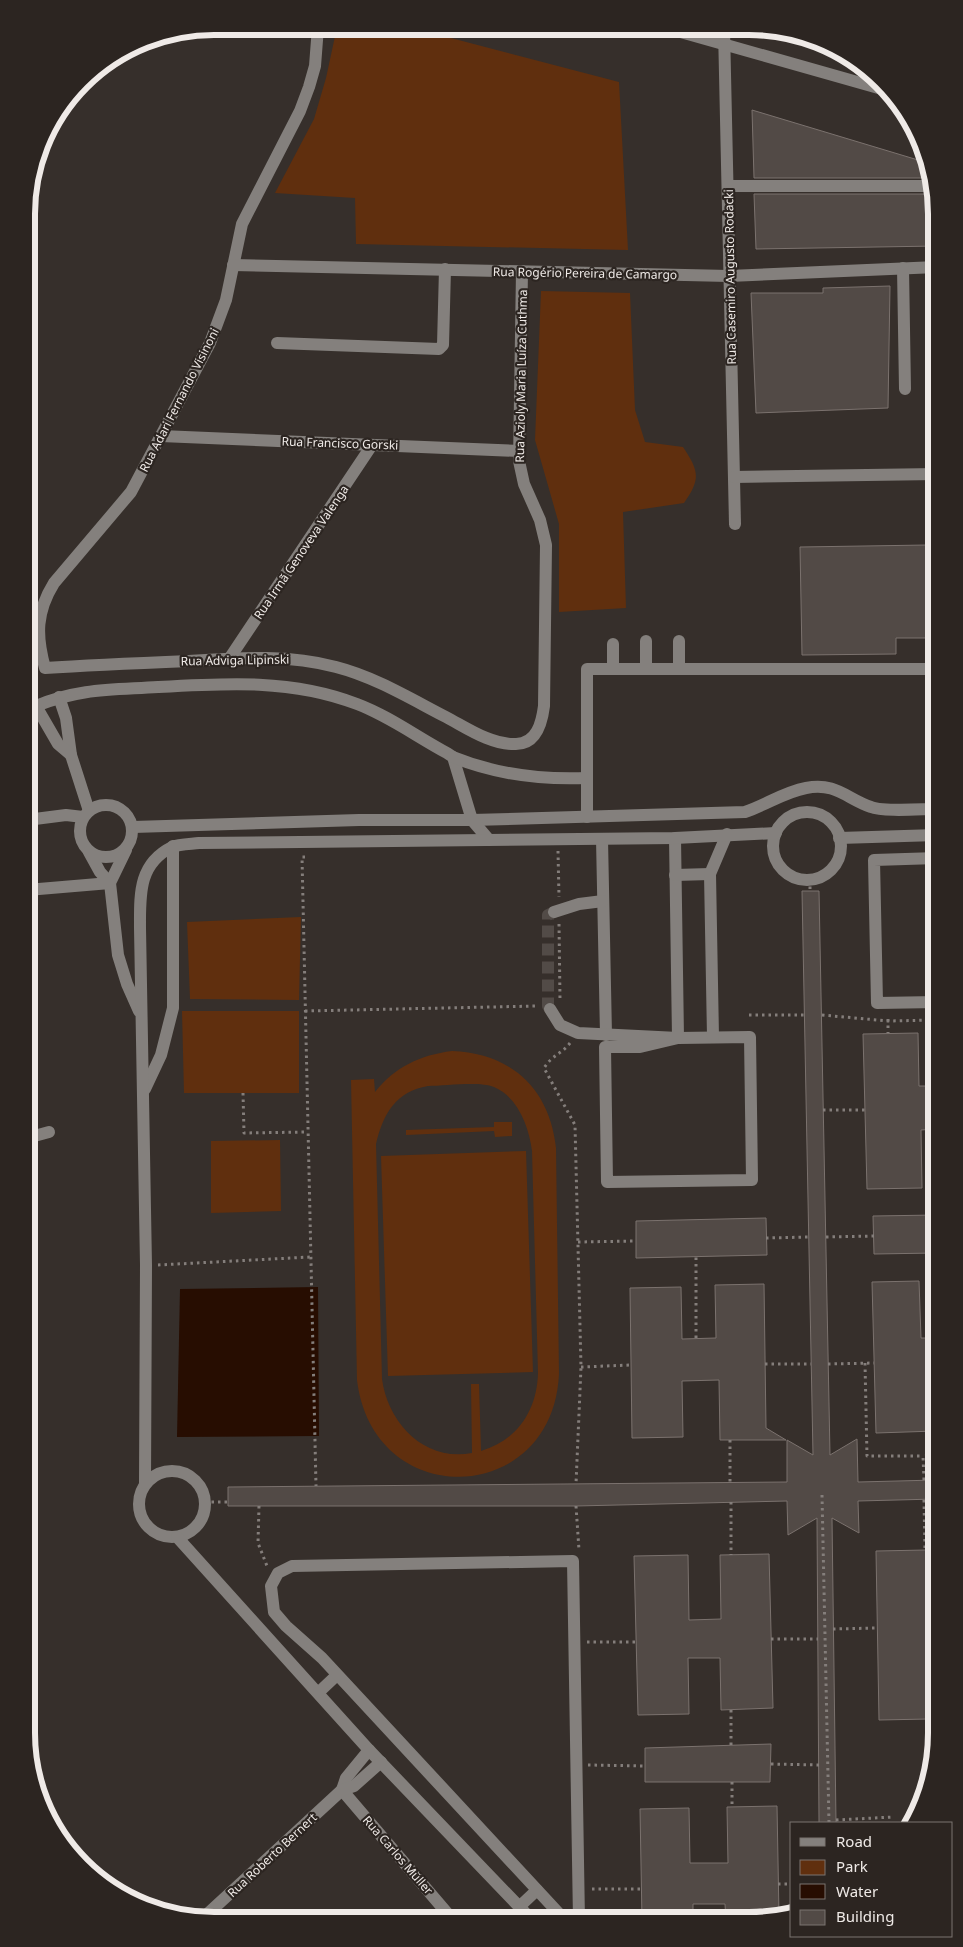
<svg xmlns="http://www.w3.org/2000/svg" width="963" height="1947" font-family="'Noto Sans',sans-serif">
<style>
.green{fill:#602f0e;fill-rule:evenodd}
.water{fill:#270d01}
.building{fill:#524a46;stroke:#7b726e}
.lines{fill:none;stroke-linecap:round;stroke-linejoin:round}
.minor-tunnel{stroke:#524b47;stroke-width:12;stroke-dasharray:12 6;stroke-linecap:butt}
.path{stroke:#847e7b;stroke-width:3;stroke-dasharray:2.5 4;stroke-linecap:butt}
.minor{stroke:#84807d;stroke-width:12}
.labels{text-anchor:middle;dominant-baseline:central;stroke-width:4.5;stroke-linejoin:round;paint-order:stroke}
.street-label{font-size:12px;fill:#efeae7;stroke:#2c2521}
.rim{fill:none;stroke:#efeae7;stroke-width:6}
</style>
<rect width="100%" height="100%" fill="#362f2b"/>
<!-- green -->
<g class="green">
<path d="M337 27H409L619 82 628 250 356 244 355 198 275 193 314 119 326 78Z"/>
<path d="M541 291 630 293 635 410 645 442 683 447C699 471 701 479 684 503L623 512 626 608 559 612V524L535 440Z"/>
<path d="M301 917 299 1000 190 999 187 922Z"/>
<path d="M182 1011H299V1093H184Z"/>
<path d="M452 1051C511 1053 550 1089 556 1148L559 1374C553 1507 373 1513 357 1380L351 1080 374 1079 375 1092C395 1067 420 1055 452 1051ZM428 1086C445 1086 479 1081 494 1087 518 1097 529 1127 532 1151L538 1373C537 1410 518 1440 481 1451L479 1384H471L472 1453C424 1462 388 1423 382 1379L376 1144C383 1114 396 1091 428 1086Z"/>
<path d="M494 1122H512V1136L495 1137 494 1131 406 1135V1130L494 1127Z"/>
<path d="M280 1140 281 1211 211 1213V1141Z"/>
<path d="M526 1151 533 1372 388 1376 381 1156Z"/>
</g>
<!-- water -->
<path class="water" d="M318 1287 319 1436 177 1437 180 1289Z"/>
<!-- building -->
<g class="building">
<path d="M752 110 928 163 931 178H754Z"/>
<path d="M754 194H933L937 214V246L756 249Z"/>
<path d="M890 286 888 408 756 413 751 293H823V288Z"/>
<path d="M927 545 928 638H896V654L802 655 800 547Z"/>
<path d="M802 891H819L830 1455 857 1439 858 1482 936 1480V1499L858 1501 859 1533 832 1518 836 1823H819L817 1518 788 1535 787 1501 576 1506H228V1487L787 1482V1440L813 1455Z"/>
<path d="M918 1033 919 1086H937L936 1129 921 1130 922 1188 867 1189 863 1034Z"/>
<path d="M936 1215V1253L874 1254 873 1216Z"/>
<path d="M766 1218 767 1255 636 1258V1221Z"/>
<path d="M919 1281 921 1338H936V1431L876 1433 872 1282Z"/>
<path d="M764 1284 766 1428 786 1440H720L719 1380 682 1381 683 1437 632 1438 630 1288 681 1287 682 1339 716 1338 715 1285Z"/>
<path d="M926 1550 929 1719 879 1720 876 1551Z"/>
<path d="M769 1554 773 1708 721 1710 720 1658H688L689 1714 638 1715 634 1556 688 1555 689 1620 721 1619 720 1555Z"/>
<path d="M771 1744 770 1782H645V1748Z"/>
<path d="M777 1806 779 1916 749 1921H726L725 1904H693V1921L642 1920 640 1809 689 1808 690 1863H728L727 1807Z"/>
</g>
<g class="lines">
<!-- minor-tunnel -->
<path class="minor-tunnel" d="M550 1009 548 1006V915L554 912"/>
<!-- path -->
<g class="path">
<path d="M558 851 559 897"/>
<path d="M305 857H302L316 1486"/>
<path d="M810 880V891"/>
<path d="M559 924 560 1000"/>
<path d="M305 1011 537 1006"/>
<path d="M749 1015H804"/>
<path d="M822 1015 888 1021 937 1020"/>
<path d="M888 1019V1033"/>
<path d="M570 1043C562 1054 553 1054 544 1068L575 1125 581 1367 576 1484"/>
<path d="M243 1093 244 1133 307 1132"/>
<path d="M823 1110H865"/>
<path d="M936 1129V1187"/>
<path d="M826 1237 874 1236"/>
<path d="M766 1238 809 1237"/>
<path d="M578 1242 636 1241"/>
<path d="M158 1265 310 1257"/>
<path d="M696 1338V1256"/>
<path d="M865 1363 867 1456H923"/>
<path d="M765 1364H811"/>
<path d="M828 1364 874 1363"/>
<path d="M581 1367 631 1365"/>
<path d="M730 1440V1483"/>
<path d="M924 1480 923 1456 936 1455"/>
<path d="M822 1495 829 1823"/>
<path d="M924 1500 925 1550"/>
<path d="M205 1502H228"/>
<path d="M731 1502V1555"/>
<path d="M259 1506 258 1543 267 1566"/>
<path d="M576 1506 579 1550"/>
<path d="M927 1627H936"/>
<path d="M833 1629 877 1628"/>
<path d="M771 1639H818"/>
<path d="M587 1642H636"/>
<path d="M731 1745V1709"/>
<path d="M771 1764 819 1765"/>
<path d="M588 1765 645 1766"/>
<path d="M732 1782V1807"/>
<path d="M836 1820 893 1817"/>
<path d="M778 1884H792"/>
<path d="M592 1889H642"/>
</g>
<!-- minor -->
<g class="minor">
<path d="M318 27 315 66 309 87 300 111 242 224 226 300 210 343 131 492 54 583C36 612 36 636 45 668 93 665 141 663 189 661 238 658 287 654 336 667 375 677 411 699 446 717 467 728 491 745 516 744 537 744 542 722 544 706L546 545 540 520 524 484 519 461 522 271"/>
<path d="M670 29 889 91"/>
<path d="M724 29 735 524"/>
<path d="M728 186H932"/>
<path d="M233 265 729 276 937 267"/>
<path d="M903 268 905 389"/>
<path d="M277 343 439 349 443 345 445 269"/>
<path d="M161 436 519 451"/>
<path d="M734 477 937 474"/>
<path d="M646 641V669"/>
<path d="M679 641V669"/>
<path d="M613 644V669"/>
<path d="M229 659 372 445"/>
<path d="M59 697 66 718 71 755 89 811"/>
<path d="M71 755 58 744 36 706C80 688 113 690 158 687 226 683 293 679 357 704 389 716 417 737 447 753L453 757 472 820 745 812C766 805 784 792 806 788 836 782 847 799 871 807 883 812 922 809 937 809"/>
<path d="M453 757C497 775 540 780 587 778"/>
<circle cx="106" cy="831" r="26"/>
<circle cx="807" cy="846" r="34"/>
<path d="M587 817V669H937"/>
<path d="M27 820 66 815 83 817"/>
<path d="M133 827 359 820H472L489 840"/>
<path d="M675 838 678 1038"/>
<path d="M839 838 937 835"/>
<path d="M602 839 606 1035"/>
<path d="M126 850 110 883 118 955 127 984 139 1011"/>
<path d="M89 852 100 872 110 883"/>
<path d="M675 875 710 874"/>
<path d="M27 890 110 883"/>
<path d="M554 912 579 904 603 901"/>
<path d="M937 1002 877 1003 874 860 937 858"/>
<path d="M550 1009 560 1025 578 1033 678 1038 750 1037 752 1180 607 1182 605 1047H640L678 1038"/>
<path d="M713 1037 710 874 727 834"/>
<path d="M145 1089 161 1055 173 1008V846"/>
<path d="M27 1138 49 1132"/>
<circle cx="172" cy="1504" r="33"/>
<path d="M145 1483 146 1265 140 928C140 895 138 864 172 847 179 844 191 844 199 843L675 838 776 833"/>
<path d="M177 1537 369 1750 532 1920"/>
<path d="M319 1692 337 1675"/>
<path d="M342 1790 453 1920"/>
<path d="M342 1790 346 1778 369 1750"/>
<path d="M519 1907 537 1890"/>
<path d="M202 1919 342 1790 354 1786 381 1762"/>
<path d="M565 1920 322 1658 286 1626 274 1612 271 1586 278 1573 292 1566 573 1561 579 1920"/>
</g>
</g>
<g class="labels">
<!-- street labels -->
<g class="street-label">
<text transform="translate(585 273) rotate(1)">Rua Rogério Pereira de Camargo</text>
<text transform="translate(730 277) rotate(-91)">Rua Casemiro Augusto Rodacki</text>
<text transform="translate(521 376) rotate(-89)">Rua Azioly Maria Luíza Cuthma</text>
<text transform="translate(179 400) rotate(-63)">Rua Adari Fernando Visinoni</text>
<text transform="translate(340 443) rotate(2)">Rua Francisco Gorski</text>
<text transform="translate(301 552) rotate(-56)">Rua Irmã Genoveva Valenga</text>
<text transform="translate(235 660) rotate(-1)">Rua Adviga Lipinski</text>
<text transform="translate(272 1855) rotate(-43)">Rua Roberto Bernert</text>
<text transform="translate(398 1855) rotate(49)">Rua Carlos Müller</text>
</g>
</g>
<!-- crop -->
<path d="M0 0H963V1947H0ZM214 35H749A179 179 0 0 1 928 214V1733A179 179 0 0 1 749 1912H214A179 179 0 0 1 35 1733V214A179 179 0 0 1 214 35Z" fill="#2c2521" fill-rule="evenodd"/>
<path class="rim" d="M214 35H749A179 179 0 0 1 928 214V1733A179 179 0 0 1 749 1912H214A179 179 0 0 1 35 1733V214A179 179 0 0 1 214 35Z"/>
<!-- legend -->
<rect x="790" y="1822" width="162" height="115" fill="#2c2521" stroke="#7a7470"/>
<rect x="800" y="1838" width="25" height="8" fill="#84807d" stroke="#7a7470"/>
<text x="836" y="1847" font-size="15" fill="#efeae7">Road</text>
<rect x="800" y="1860" width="25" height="15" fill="#602f0e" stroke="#7a7470"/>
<text x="836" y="1872" font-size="15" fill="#efeae7">Park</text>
<rect x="800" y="1884" width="25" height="15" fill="#270d01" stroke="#7a7470"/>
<text x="836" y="1897" font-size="15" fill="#efeae7">Water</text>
<rect x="800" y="1910" width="25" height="15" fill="#524a46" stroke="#7a7470"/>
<text x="836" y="1922" font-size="15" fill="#efeae7">Building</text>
</svg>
